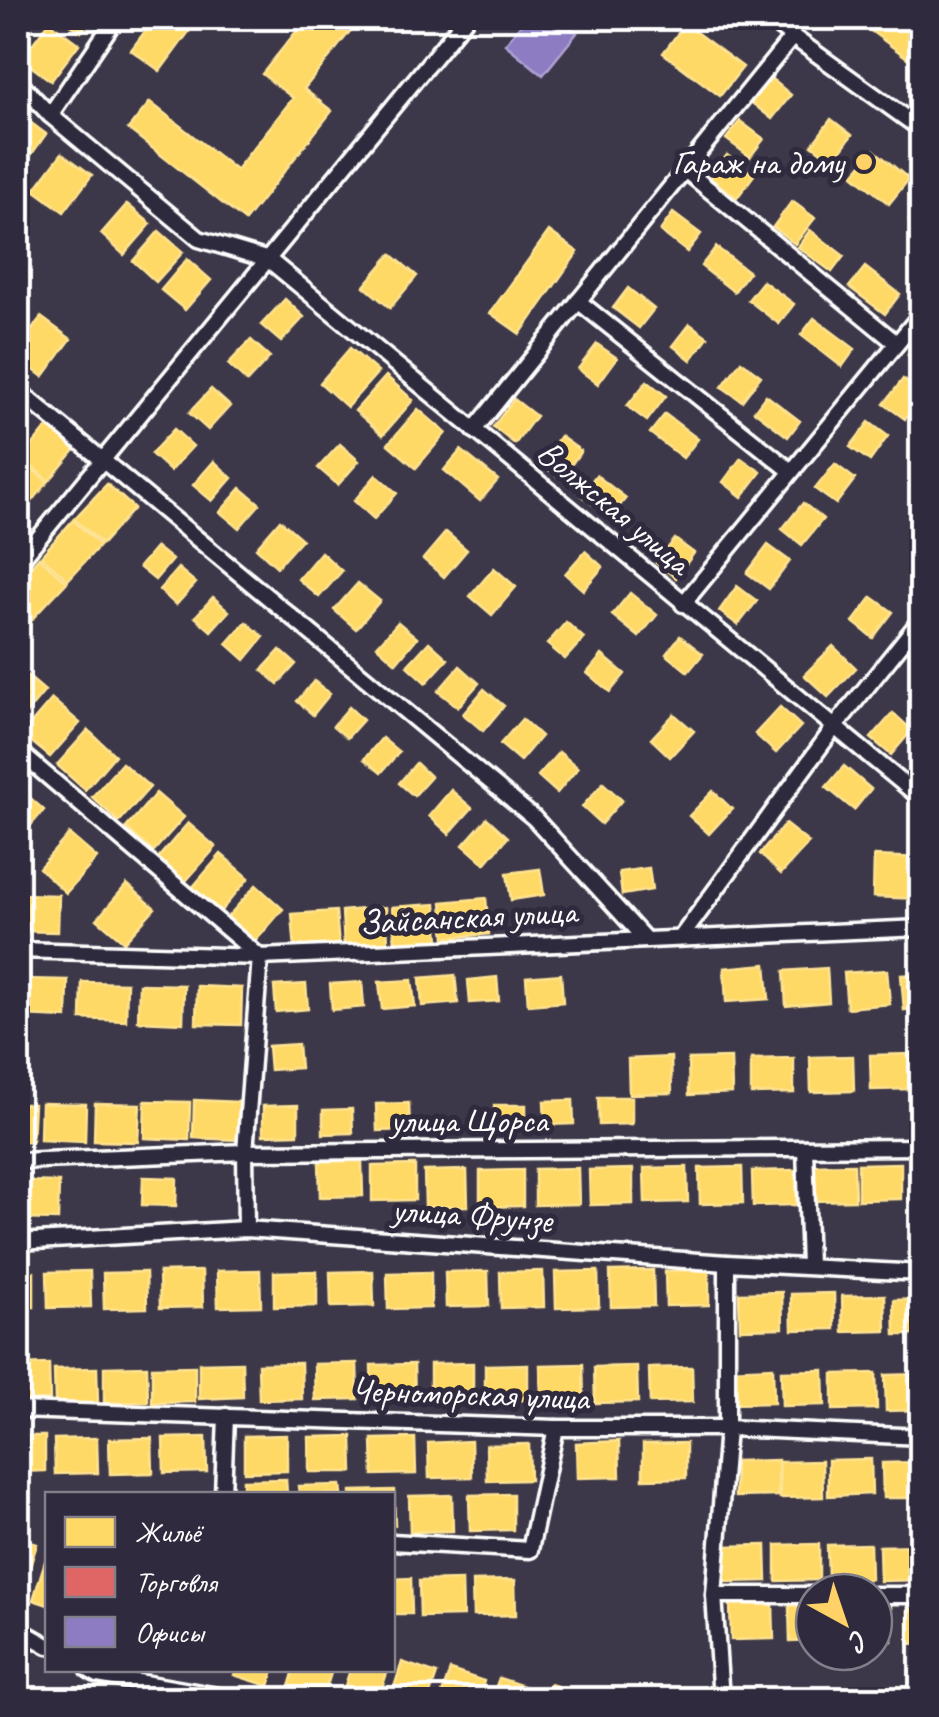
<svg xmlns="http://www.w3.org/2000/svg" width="939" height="1717" font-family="Caveat,sans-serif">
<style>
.homes{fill:#ffd966;stroke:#ffe494;stroke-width:2.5}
.shops{fill:#e06666;stroke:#e99494;stroke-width:2.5}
.offices{fill:#8e7cc3;stroke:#b0a3d5;stroke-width:2.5}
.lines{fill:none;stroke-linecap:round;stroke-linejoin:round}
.minor-casing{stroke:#fff;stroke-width:21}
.minor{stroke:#2f2a3d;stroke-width:14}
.poi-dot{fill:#ffd166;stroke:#2f2a3d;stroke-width:4}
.labels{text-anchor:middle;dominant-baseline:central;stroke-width:10;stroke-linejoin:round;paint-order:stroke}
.poi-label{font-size:35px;fill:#fff;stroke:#2f2a3d;text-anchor:end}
.street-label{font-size:35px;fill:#fff;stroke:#2f2a3d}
</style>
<rect width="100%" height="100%" fill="#3c3749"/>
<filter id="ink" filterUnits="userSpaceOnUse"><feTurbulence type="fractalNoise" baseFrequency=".01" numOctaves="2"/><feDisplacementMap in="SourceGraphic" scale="20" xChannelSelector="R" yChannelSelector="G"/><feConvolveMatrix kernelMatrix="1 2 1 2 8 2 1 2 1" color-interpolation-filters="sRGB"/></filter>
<g filter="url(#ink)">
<!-- homes -->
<g class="homes">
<path d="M61 18H92L81 32Z"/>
<path d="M155 18H199L160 71 131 50Z"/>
<path d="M307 18H349L356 24 304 89 332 111 245 221 128 129 150 102 236 170 293 98 262 74Z"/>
<path d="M880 18H922L912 31 922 39V69L871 31Z"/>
<path d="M49 22 79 44 51 81 21 59Z"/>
<path d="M685 24 743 67 720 96 663 53Z"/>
<path d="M767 75 791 95 772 119 747 99Z"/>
<path d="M18 113 46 134 19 172 18 171Z"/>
<path d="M831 119 852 135 833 161 812 145Z"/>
<path d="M740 121 764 139 750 157 726 139Z"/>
<path d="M874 150 909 179 889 204 853 175Z"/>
<path d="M62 153 92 175 64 212 34 190Z"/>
<path d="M727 155 754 175 737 198 710 177Z"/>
<path d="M792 201 815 218 795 244 773 227Z"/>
<path d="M127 204 151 224 124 255 101 234Z"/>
<path d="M922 205V230L909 220Z"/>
<path d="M673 213 701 234 687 252 660 231Z"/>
<path d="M810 230 844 256 832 272 798 247Z"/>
<path d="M159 231 183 252 156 282 133 261Z"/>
<path d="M549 231 578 252 520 334 490 313Z"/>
<path d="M716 247 749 272 734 292 701 266Z"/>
<path d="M391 254 417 276 390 308 364 286Z"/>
<path d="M187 259 211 280 185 310 161 290Z"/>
<path d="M865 267 900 294 885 314 849 287Z"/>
<path d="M763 281 794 304 779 324 748 300Z"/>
<path d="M628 288 654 309 639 328 613 308Z"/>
<path d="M285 299 304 317 281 342 261 325Z"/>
<path d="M41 317 71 339 43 377 18 358V349Z"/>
<path d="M814 318 855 349 842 367 801 335Z"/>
<path d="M690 324 708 337 691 360 673 346Z"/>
<path d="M251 340 270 357 247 382 228 364Z"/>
<path d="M922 340V366L908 355Z"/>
<path d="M597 344 617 358 598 384 578 369Z"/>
<path d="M350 348 378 372 347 407 320 383Z"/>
<path d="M741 361 761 376 742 401 722 387Z"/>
<path d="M386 376 413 400 383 435 355 411Z"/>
<path d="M903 379 922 392 905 419 884 404Z"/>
<path d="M647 381 666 396 647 421 627 406Z"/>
<path d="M211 389 230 406 208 430 189 413Z"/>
<path d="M766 395 800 421 788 437 754 411Z"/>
<path d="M514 399 536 416 515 444 493 427Z"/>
<path d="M418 409 446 433 416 468 388 444Z"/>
<path d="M665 414 698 439 683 458 650 433Z"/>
<path d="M52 421 80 444 49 481 22 458Z"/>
<path d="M869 422 888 436 870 461 850 447Z"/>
<path d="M174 429 193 446 170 471 151 454Z"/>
<path d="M560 436 581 451 561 479 540 463Z"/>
<path d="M340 444 359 461 338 485 318 468Z"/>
<path d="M461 450 498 480 480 501 444 470Z"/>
<path d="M741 458 761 472 742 497 723 482Z"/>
<path d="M20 459 48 482 18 519V462Z"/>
<path d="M214 461 232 478 212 501 193 485Z"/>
<path d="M835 464 855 479 836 504 815 489Z"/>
<path d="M376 475 397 493 374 519 354 501Z"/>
<path d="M596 475 626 498 610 518 581 495Z"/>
<path d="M107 484 134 508 102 544 74 519Z"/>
<path d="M241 488 260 504 239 528 220 512Z"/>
<path d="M803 503 823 519 802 545 782 529Z"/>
<path d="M73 520 100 545 68 580 41 556Z"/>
<path d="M280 520 302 539 277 567 256 548Z"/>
<path d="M446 532 467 550 444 577 423 559Z"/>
<path d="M675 539 694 553 676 578 656 563Z"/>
<path d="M768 545 790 561 769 589 747 573Z"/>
<path d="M156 547 172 560 155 580 139 567Z"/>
<path d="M585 551 603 567 583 590 565 574Z"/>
<path d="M321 552 342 571 319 597 298 579Z"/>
<path d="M39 557 67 582 34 617 18 602V581Z"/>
<path d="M178 568 196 583 176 605 159 590Z"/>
<path d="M494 568 516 587 492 615 470 596Z"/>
<path d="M358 583 380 601 356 629 334 610Z"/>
<path d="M737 586 757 601 738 625 719 611Z"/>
<path d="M630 593 657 615 639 637 612 615Z"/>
<path d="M213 597 229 611 211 631 195 617Z"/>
<path d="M872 597 893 612 873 638 853 622Z"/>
<path d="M18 605 33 619 18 636Z"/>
<path d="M246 622 264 637 245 660 227 644Z"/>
<path d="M398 622 417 638 396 663 377 646Z"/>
<path d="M566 622 584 638 565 659 547 644Z"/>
<path d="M680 636 703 654 688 672 666 654Z"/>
<path d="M429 642 448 659 426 683 407 666Z"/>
<path d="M833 646 856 668 828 697 804 675Z"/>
<path d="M280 650 296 664 278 684 262 670Z"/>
<path d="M602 655 625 674 610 692 587 673Z"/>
<path d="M460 666 479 683 458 707 438 691Z"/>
<path d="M18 668 45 691 18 723Z"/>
<path d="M314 681 330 694 313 715 297 701Z"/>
<path d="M484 689 504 706 483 731 463 714Z"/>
<path d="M52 699 80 723 50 757 22 734Z"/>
<path d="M349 707 363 720 347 738 333 726Z"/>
<path d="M780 707 801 726 776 753 755 734Z"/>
<path d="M893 713 912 730 891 755 871 738Z"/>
<path d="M674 714 694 731 670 757 651 739Z"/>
<path d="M522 719 541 736 520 761 500 744Z"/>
<path d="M88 730 115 755 85 790 57 765Z"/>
<path d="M382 738 399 752 381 773 364 759Z"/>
<path d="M559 752 578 768 557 793 538 776Z"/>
<path d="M122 763 150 787 119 822 92 797Z"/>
<path d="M416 763 431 777 414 796 399 783Z"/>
<path d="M844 766 871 789 854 810 826 787Z"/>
<path d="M603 783 622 800 601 824 582 807Z"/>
<path d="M18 787 44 810 18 840Z"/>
<path d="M451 790 472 808 449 834 429 816Z"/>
<path d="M713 791 732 809 709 834 689 816Z"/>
<path d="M156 793 184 817 153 852 126 828Z"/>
<path d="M487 818 508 837 485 864 463 845Z"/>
<path d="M188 823 216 847 185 882 158 858Z"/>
<path d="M785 824 809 843 781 874 760 854Z"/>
<path d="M69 834 97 858 66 893 39 868Z"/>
<path d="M221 854 249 878 219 913 191 889Z"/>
<path d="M874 856 921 858 919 899 873 897Z"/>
<path d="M649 868 652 890 622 895 619 872Z"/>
<path d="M540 869 544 895 511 900 507 873Z"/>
<path d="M127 884 155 908 124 942 97 919Z"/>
<path d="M256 885 283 909 253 944 225 920Z"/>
<path d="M18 894 59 895 58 932 18 931Z"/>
<path d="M486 898 489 934 445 938 442 902Z"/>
<path d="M436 904 439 940 395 943 392 907Z"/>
<path d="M386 907 388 943 344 947 342 911Z"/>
<path d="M336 911 339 947 295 950 292 914Z"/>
<path d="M766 964 769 999 726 1002 724 968Z"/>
<path d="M827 968 829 1002 786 1006 784 971Z"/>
<path d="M887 970 890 1004 847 1008 844 973Z"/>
<path d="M561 974 563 1002 528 1005 526 977Z"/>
<path d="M922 974V1008L904 1010 901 975Z"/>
<path d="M455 975 458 1003 422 1006 420 978Z"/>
<path d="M497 977 499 1001 470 1003 468 980Z"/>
<path d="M24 979 68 980 67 1018 22 1016Z"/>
<path d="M412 980 415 1006 382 1009 379 982Z"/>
<path d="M82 982 127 983 126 1021 81 1019Z"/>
<path d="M362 982 364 1007 332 1010 330 984Z"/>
<path d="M139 984 184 985 183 1023 138 1021Z"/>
<path d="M306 984 308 1009 276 1012 274 986Z"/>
<path d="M197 986 242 988 241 1025 196 1024Z"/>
<path d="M298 1044 300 1068 270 1070 268 1046Z"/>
<path d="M914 1054V1089L871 1090 870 1055Z"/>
<path d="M853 1056 854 1091 811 1092 810 1057Z"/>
<path d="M671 1057 672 1093 629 1094 628 1059Z"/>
<path d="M731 1058 732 1093 689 1095 688 1059Z"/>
<path d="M794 1058V1093L751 1094V1059Z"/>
<path d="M598 1097H632V1124L599 1125Z"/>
<path d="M194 1100 239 1102 238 1140 193 1138Z"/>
<path d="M573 1100 574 1124 545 1125 544 1101Z"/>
<path d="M145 1101 190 1102 189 1140 144 1138Z"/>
<path d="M41 1103 86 1104 85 1142 40 1140Z"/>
<path d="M95 1103 140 1104 138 1142 94 1141Z"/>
<path d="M409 1103 410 1130 377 1131 376 1104Z"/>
<path d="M18 1104H34L32 1142H18Z"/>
<path d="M298 1105V1134L263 1135V1106Z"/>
<path d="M494 1105H526V1131H495Z"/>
<path d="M352 1109 353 1133 323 1134V1110Z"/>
<path d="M362 1161 363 1196 320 1197 319 1162Z"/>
<path d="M901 1163V1199L858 1200V1164Z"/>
<path d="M854 1164 855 1200 811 1201V1165Z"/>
<path d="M415 1165V1200L372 1201V1166Z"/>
<path d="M922 1166V1202H909V1167Z"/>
<path d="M687 1167 688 1202 645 1203 644 1168Z"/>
<path d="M742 1167 743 1203 700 1204 699 1168Z"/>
<path d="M578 1168 579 1204 535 1205V1169Z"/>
<path d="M633 1169V1204L590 1205 589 1170Z"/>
<path d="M467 1170 468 1206 425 1207 424 1171Z"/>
<path d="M523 1170V1206L480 1207V1171Z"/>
<path d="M796 1170V1205L753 1206 752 1171Z"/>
<path d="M143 1177 177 1178 176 1206 142 1205Z"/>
<path d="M18 1181 59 1182 58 1220 18 1219Z"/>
<path d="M260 1270 261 1306 218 1307 217 1271Z"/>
<path d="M653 1270 654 1306 611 1307 610 1271Z"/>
<path d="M709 1270V1305L666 1306 665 1271Z"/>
<path d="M90 1271 91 1307 48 1308 47 1272Z"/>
<path d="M202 1271 203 1307 160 1308 159 1272Z"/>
<path d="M317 1271V1306L274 1307V1272Z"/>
<path d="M373 1271 374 1306 331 1307 330 1272Z"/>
<path d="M488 1271 489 1306 446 1307 445 1272Z"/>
<path d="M543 1271 544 1307 501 1308 500 1272Z"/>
<path d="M598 1271 599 1307 556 1308 555 1272Z"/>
<path d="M18 1272H34V1307L18 1308Z"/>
<path d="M146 1272 147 1308 104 1309 103 1273Z"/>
<path d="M431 1272V1308L388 1309 387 1273Z"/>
<path d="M782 1292 783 1328 740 1329 739 1293Z"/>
<path d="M834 1293 835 1329 792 1330 791 1294Z"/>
<path d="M885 1295 886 1331 843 1332 842 1296Z"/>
<path d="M922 1299V1335H895L894 1300Z"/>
<path d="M242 1362 243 1397 199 1399V1363Z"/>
<path d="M301 1363 302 1399 259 1400 258 1364Z"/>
<path d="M357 1363 358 1399 315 1400 314 1364Z"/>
<path d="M473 1363V1399L430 1400V1364Z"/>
<path d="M49 1364 50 1400 18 1401V1365Z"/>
<path d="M414 1364 415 1399 372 1400 371 1365Z"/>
<path d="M528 1364V1400L485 1401V1365Z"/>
<path d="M583 1364 584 1399 541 1400 540 1365Z"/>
<path d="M147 1366 148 1402 104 1403V1367Z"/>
<path d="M195 1366V1402L152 1403V1367Z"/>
<path d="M637 1366 638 1402 595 1403 594 1367Z"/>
<path d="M692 1367 693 1402 650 1403 649 1368Z"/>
<path d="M773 1367 774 1403 731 1404 730 1369Z"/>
<path d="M97 1368 98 1403 55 1404 54 1369Z"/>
<path d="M824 1370 825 1405 782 1406 781 1371Z"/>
<path d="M876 1373 877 1409 833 1410V1374Z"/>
<path d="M922 1374V1410L886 1411 885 1375Z"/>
<path d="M287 1435V1471L244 1472V1436Z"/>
<path d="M18 1436H45V1471L18 1472Z"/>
<path d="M352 1436 353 1472H309V1437Z"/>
<path d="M206 1437 207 1472 164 1473 163 1438Z"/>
<path d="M97 1438 98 1473 55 1474 54 1439Z"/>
<path d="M152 1438 153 1473 110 1474 109 1439Z"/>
<path d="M415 1438 416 1474 373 1475 372 1439Z"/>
<path d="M471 1441 472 1477 429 1478 428 1443Z"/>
<path d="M619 1441 620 1477 577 1478 576 1443Z"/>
<path d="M686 1443V1478L643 1479V1444Z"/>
<path d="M529 1444 530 1480 487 1481 486 1445Z"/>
<path d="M871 1459 872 1494 828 1496V1460Z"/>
<path d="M778 1460V1496L735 1497V1461Z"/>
<path d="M822 1461 823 1497 780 1498 779 1462Z"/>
<path d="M922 1462V1498H883L882 1463Z"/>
<path d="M286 1479 287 1494H243V1480Z"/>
<path d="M341 1485 342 1494H299L298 1486Z"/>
<path d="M394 1490 395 1526 392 1494H351V1491Z"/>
<path d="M513 1494V1530L470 1531 469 1495Z"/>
<path d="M452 1495 453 1531 410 1532 409 1496Z"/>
<path d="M18 1537 37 1544 23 1589 18 1587Z"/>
<path d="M819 1544V1580L776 1581V1545Z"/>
<path d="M870 1544 871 1579 828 1580 827 1545Z"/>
<path d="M766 1545 767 1581 724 1582 723 1546Z"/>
<path d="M922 1545V1580L880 1581 879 1546Z"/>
<path d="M47 1555H48V1605L33 1600Z"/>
<path d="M411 1578 412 1614H392V1579Z"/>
<path d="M462 1580 463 1616 420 1617 419 1581Z"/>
<path d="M515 1580 516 1615 473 1616 472 1581Z"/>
<path d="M773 1603 774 1639 731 1640 730 1604Z"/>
<path d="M814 1605V1641L790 1642 789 1606Z"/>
<path d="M874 1606H891L892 1641 874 1642Z"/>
<path d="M908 1608H922V1643L909 1644Z"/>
<path d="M402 1662 437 1674 428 1700H390Z"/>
<path d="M236 1670H274L269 1686 234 1675Z"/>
<path d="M294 1670H332L323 1698 289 1687Z"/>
<path d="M350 1670H388L378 1700H357L342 1695Z"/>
<path d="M450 1670 484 1681 478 1700H440Z"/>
<path d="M499 1678 533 1689 530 1700H491Z"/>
<path d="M550 1684 584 1695 583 1700H545Z"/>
</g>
<!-- shops -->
<path class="shops" d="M622 18H649L638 30Z"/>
<!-- offices -->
<path class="offices" d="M526 18H558L577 33 543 75 505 44Z"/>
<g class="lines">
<!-- minor casing -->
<g class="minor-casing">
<g id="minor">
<path d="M767 18 922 130"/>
<path d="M18 81 50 115 199 239 269 260 922 799"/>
<path d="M50 115 116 18"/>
<path d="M685 170 896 343"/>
<path d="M578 301 791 471"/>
<path d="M18 390 534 818 644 938"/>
<path d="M474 430 793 36"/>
<path d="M18 563 466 18"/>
<path d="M683 604 922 313"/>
<path d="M18 751 260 957 245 1152 246 1229"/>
<path d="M682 936 833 729 922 618"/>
<path d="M18 950 260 957 922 928"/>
<path d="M805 1148 809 1266"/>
<path d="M18 1161 245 1152 922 1147"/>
<path d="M18 1242 246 1229 727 1263 922 1273"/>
<path d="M18 1410 556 1428H727L922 1437"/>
<path d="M223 1494 226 1416"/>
<path d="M392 1542 530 1550 556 1428"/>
<path d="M714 1595H814"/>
<path d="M874 1595H922"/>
<path d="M18 1629 48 1646"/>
<path d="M89 1670 98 1675 241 1700"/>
<path d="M721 1700 714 1595 727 1428V1263"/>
</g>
</g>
<!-- minor -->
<use href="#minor" class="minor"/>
</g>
</g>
<!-- markers -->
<circle class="poi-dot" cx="864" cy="162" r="10"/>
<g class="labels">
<!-- poi labels -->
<g class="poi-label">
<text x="844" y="162">Гараж на дому</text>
</g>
<!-- street labels -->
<g class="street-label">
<text transform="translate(614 507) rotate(40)">Волжская улица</text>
<text transform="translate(468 917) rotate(-3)">Зайсанская улица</text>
<text x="469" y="1120">улица Щорса</text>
<text transform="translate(472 1215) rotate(4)">улица Фрунзе</text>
<text transform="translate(470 1394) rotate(2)">Черноморская улица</text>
</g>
</g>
<!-- margin -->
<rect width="939" height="1717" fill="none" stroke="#2f2a3d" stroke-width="60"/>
<rect x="30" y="30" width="879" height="1657" fill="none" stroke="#fff" stroke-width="4" filter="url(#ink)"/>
<!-- legend -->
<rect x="45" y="1492" width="350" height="180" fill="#2f2a3d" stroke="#827f8b" stroke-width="2.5"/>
<rect x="65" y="1517" width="50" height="30" fill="#ffd966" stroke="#827f8b" stroke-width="2.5"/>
<text x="135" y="1542" font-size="30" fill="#ffffff">Жильё</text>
<rect x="65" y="1567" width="50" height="30" fill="#e06666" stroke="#827f8b" stroke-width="2.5"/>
<text x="135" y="1592" font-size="30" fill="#ffffff">Торговля</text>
<rect x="65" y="1617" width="50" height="30" fill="#8e7cc3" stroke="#827f8b" stroke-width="2.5"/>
<text x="135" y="1642" font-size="30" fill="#ffffff">Офисы</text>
<!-- north arrow -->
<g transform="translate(844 1622) rotate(140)"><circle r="48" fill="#2f2a3d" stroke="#827f8b" stroke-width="2.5"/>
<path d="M0-8L18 38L0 25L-18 38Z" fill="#ffd166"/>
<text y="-15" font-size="28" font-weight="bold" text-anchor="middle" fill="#ffffff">С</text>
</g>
</svg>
